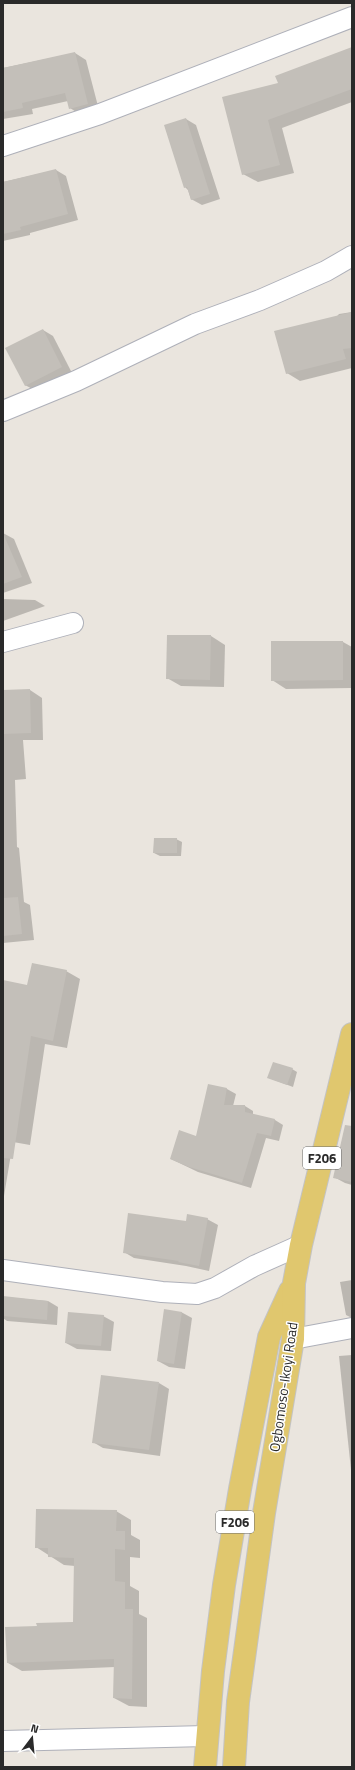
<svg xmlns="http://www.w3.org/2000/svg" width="355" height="1770" font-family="'Titillium Web',sans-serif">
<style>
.shadow{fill:#0003}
.building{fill:#c3bfb9}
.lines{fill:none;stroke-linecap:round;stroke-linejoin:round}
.street-casing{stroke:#aeb0b9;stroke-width:22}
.primary-casing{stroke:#c3c3c3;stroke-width:24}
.street{stroke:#fff;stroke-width:20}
.primary{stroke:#e0c76e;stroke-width:22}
.labels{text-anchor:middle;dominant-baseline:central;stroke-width:3;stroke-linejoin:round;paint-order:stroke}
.shield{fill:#fff;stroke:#6a6a6a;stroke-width:1}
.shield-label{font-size:13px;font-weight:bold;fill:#2a2a2a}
.street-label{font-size:14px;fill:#2a2a2a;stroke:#fff}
</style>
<rect width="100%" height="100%" fill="#eae5de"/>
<!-- shadow -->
<g class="shadow">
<path d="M352 48V102L282 128 294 173 258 182 243 174 279 84Z"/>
<path d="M75 53 86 60 99 110 81 115 70 108 68 101 32 109 33 114 3 119V68Z"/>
<path d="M186 119 196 125 220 199 202 205 191 199 188 190 185 187Z"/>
<path d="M56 170 66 176 78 220 30 233V235L3 241V182Z"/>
<path d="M352 312V368L300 381 287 373 339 314Z"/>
<path d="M43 330 53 336 72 373 36 391 25 385Z"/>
<path d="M3 533 14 539 32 583 3 593Z"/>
<path d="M3 599 35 600 45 606 3 621Z"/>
<path d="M211 636 225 645 224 687 181 686 167 678Z"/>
<path d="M343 642 352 647V688L286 689 272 680Z"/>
<path d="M30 690 42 698 43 740H23L26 779 15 780 17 847 19 848 24 902 30 905 34 940 3 943V691Z"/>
<path d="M176 839 182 842 181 856H160L154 853Z"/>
<path d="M66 971 80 979 67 1048 45 1044 30 1145 13 1142 3 1202V983L28 986Z"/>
<path d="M292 1069 297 1072 293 1087 269 1078Z"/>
<path d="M209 1085 227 1089 236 1094 233 1106H245L253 1111V1115L275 1120 283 1125 279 1141 266 1138 251 1188 198 1172 171 1159 197 1137Z"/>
<path d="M352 1132V1185L345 1183 334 1177Z"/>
<path d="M207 1219 218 1225 209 1271 186 1266 134 1258 124 1252 186 1222Z"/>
<path d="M352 1280V1318L346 1315 340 1282Z"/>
<path d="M3 1297 48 1301 58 1307 57 1325 7 1321 3 1318Z"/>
<path d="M181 1312 192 1318 185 1369 169 1367 158 1361Z"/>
<path d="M103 1316 114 1322 111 1351 77 1349 66 1343Z"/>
<path d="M352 1355V1471L351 1470 339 1356Z"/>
<path d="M159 1383 169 1389 160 1456 103 1448 93 1442Z"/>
<path d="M116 1511 131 1520V1535L140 1540V1558L130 1557V1586L139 1591V1614L147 1618V1707L129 1706 114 1698 115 1667 22 1671 8 1663 38 1627 74 1623 75 1566 64 1565 36 1547Z"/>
</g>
<!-- building -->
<g class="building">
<path d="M352 47V89L268 120 280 165 242 175 222 97 278 83 275 76Z"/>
<path d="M75 52 88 104 69 109 65 93 22 103 23 108 3 112V68Z"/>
<path d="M186 118 210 194 191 200 187 187 184 188 164 125Z"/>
<path d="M56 169 68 214 20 227 21 230 3 234V182Z"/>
<path d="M352 312V348L343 349 346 359 286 374 274 331Z"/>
<path d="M43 329 62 367 25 386 5 348Z"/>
<path d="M3 533 22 577 3 584Z"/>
<path d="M167 635H211L210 680 166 679Z"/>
<path d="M271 641H343V680L271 681Z"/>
<path d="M30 689 31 733 3 734V690Z"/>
<path d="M154 838H177V853H153Z"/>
<path d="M18 897 22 934 3 936V898Z"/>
<path d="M32 963 67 970 53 1041 31 1036 13 1159 3 1158V980L27 985Z"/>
<path d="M273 1062 293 1068 287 1085 267 1078Z"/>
<path d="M208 1084 227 1088 224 1105H245V1112L275 1119 271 1136 257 1133 242 1183 189 1167 170 1159 179 1130 196 1136Z"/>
<path d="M345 1125 352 1126V1182L333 1178Z"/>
<path d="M128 1213 186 1221 187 1214 208 1218 199 1266 178 1262 179 1261 123 1253Z"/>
<path d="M3 1296 48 1301 47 1320 3 1316Z"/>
<path d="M164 1309 182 1312 174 1364 157 1361Z"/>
<path d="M68 1312 104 1315 101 1346 65 1343Z"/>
<path d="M101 1375 159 1382 149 1450 92 1443Z"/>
<path d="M36 1509 117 1510 116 1531H125V1550L115 1549V1581L125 1582V1609H133L132 1699 113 1698 114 1659 7 1663 5 1627 37 1626 36 1623 73 1622 74 1558 48 1557V1548H35Z"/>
</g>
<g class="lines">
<!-- street casing -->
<g class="street-casing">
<g id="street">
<path d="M3 146 100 114 352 17"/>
<path d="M3 411 76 381 195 324 260 300 326 271 352 256"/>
<path d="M3 642 73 623"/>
<path d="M3 1270 162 1292 197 1294 215 1288 254 1266 301 1245"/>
<path d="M293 1339 352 1328"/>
<path d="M3 1741 206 1736"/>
</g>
</g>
<!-- primary casing -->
<g class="primary-casing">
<g id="primary">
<path d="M205 1767 213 1671 224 1585 240 1489 269 1337 290 1291"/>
<path d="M234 1767 238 1702 264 1513 293 1339 294 1283 301 1245 352 1034"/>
</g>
</g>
<!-- street -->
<use href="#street" class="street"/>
<!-- primary -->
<use href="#primary" class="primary"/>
</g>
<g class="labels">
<!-- shield labels -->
<g class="shield">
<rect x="303" y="1147" width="38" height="22" rx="3"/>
<rect x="216" y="1511" width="38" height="22" rx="3"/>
</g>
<g class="shield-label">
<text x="322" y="1158">F206</text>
<text x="235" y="1522">F206</text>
</g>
<!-- street labels -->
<g class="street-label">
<text transform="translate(283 1387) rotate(-82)">Ogbomoso-Ikoyi Road</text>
</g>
</g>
<!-- border -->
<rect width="355" height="1770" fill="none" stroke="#2a2a2a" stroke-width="8"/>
<!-- north arrow -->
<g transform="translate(32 1738) rotate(16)" stroke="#ffffff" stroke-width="3" paint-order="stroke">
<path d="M0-3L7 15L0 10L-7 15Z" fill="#2a2a2a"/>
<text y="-6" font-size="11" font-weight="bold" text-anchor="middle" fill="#2a2a2a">N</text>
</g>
</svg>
